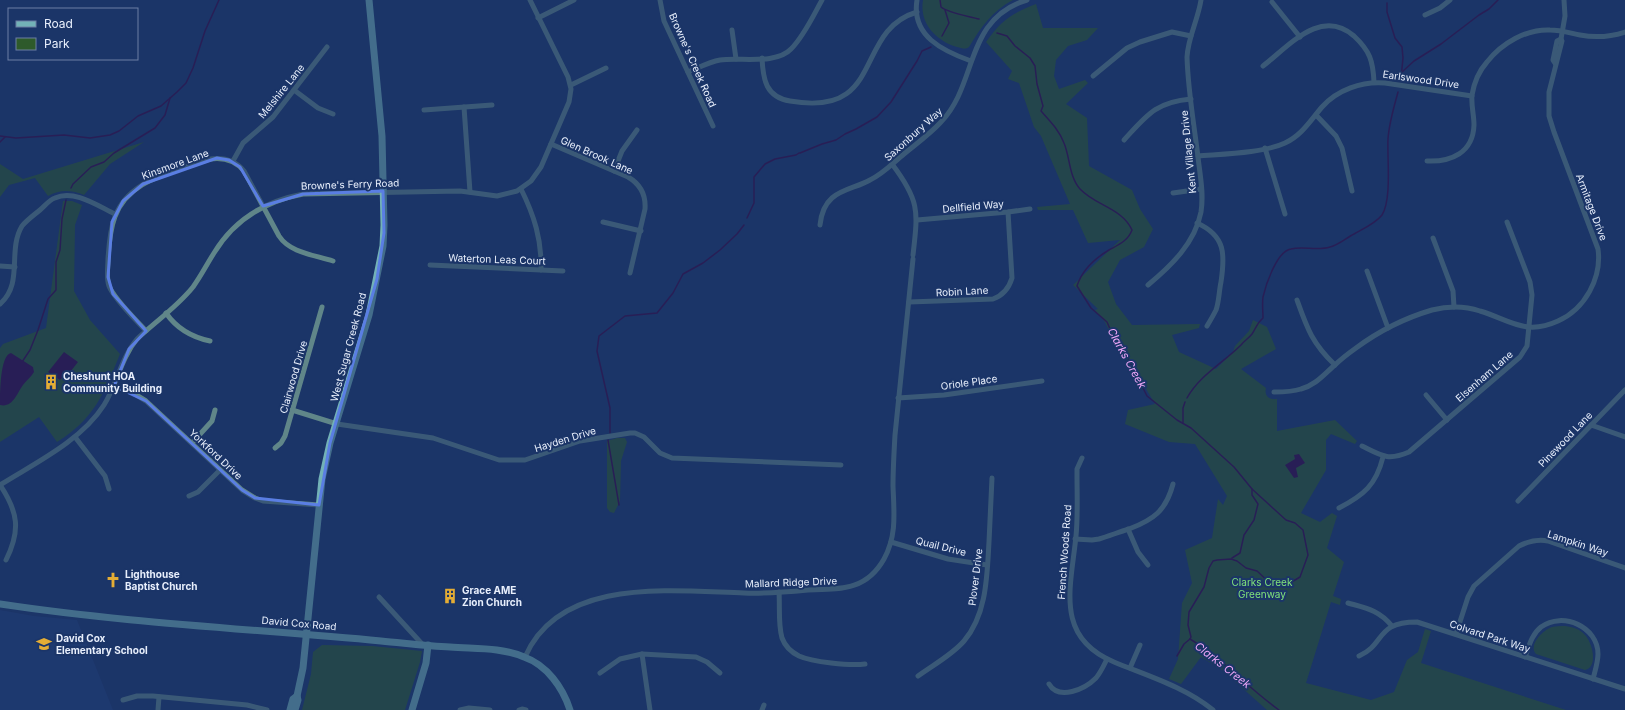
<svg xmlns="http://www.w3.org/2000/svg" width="1625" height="710" font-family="Inter,sans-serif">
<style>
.built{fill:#213e78}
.green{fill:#2e5a2b}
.water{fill:#390440}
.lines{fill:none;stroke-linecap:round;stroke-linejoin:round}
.stream{stroke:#390440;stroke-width:1.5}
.street{stroke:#608689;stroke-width:5}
.secondary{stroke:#73b2b7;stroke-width:7}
.marked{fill:none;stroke:#5a7ee3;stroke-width:3;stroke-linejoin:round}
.labels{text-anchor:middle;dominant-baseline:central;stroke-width:4;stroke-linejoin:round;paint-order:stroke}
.street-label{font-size:10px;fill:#e8effc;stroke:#1b3568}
.poi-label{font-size:10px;font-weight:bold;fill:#e8effc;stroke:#1b3568;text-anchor:start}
.park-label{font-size:10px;fill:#81e37a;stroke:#1b3568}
.water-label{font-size:11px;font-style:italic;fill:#efa7f9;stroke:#1b3568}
</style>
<rect width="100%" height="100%" fill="#1b3568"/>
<!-- built -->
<path class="built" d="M0 610 34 616 77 620 113 710H0Z"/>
<!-- green -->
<g class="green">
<path d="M923 0H1013C992 11 981 27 969 47 965 50 962 48 957 47 936 41 919 23 923 0Z"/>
<path d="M1036 4 1043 28H1098L1087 40 1068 46 1056 60 1054 76 1059 89 1085 80 1088 83 1066 104 1087 118 1089 166 1132 190 1140 209 1153 229 1144 247 1120 260 1108 282 1116 304 1132 325 1200 324 1199 328 1172 335 1179 352 1216 369 1233 352 1235 346 1249 331 1253 320 1267 327 1276 349 1241 369 1266 388C1264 396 1269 400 1277 399V431L1335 420 1357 441 1355 444 1331 434 1326 440V470L1301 513 1320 522 1332 513 1337 516 1327 548 1344 562 1333 596 1341 599 1340 605 1331 602 1306 683 1371 700 1394 692 1407 660 1418 652 1425 629 1431 631 1421 663 1566 710H1267L1222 670 1201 657 1181 684 1169 679 1178 659 1182 603 1192 583 1185 550 1212 538 1218 499 1223 505 1227 496 1195 444 1169 442 1125 424 1128 410 1155 404 1138 375 1115 343 1105 322 1095 310 1098 309 1073 285 1120 240 1088 243 1073 210H1038L1037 207 1070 204 1041 136 1034 127 1019 83 1008 79 1012 71 986 42C1002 20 1011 14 1036 4Z"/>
<path d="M144 142 110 164 84 195C72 190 60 189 48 196L35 178 9 185 0 197V164L23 179Z"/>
<path d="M63 201H72L82 205 75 225 74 291 90 320 120 354C104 394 94 419 57 442L39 417 0 442V348L3 344 46 328Z"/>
<path d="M617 438H625L627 442 621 461 620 501 614 513 610 512 607 508V441Z"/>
<path d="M1565 626C1573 627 1580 629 1585 635 1592 642 1599 667 1585 670L1536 654C1528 645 1543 630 1552 627 1556 626 1561 626 1565 626Z"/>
<path d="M322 645 372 646 422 651 420 662 405 710H302L311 674 313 652Z"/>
</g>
<!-- water -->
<g class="water">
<path d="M64 352 78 362 64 380 62 378 60 380 48 372Z"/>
<path d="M11 353 33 367 34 372C31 377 27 380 23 385 17 393 13 408 0 405 0 393 0 355 11 353Z"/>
<path d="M1299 454 1305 463 1296 468 1298 477 1294 478 1285 465 1295 459 1294 455Z"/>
</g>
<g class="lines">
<!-- stream -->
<g class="stream">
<path d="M940 0 941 7C948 13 968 16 979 19"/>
<path d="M1387 3V12L1395 38 1402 47 1403 58 1401 78"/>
<path d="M997 33 1007 36 1015 46 1030 58 1035 66 1037 84 1043 106 1041 111C1050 121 1059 130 1064 143 1070 157 1069 177 1080 189 1096 206 1122 208 1132 230 1128 241 1118 245 1109 250 1094 259 1082 270 1077 286L1091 308 1107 322 1114 338 1127 356 1147 396 1177 420 1191 428 1234 467 1252 489 1275 510 1286 520 1295 523 1303 530 1308 555 1300 577 1290 583 1281 585 1271 584 1257 571 1246 568 1237 561 1231 559 1217 560 1213 561 1209 568 1204 587 1189 612 1188 625 1191 637 1190 639"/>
<path d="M942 36 949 23 945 10"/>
<path d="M1402 72 1414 61 1441 44 1479 15 1489 9 1498 0"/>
<path d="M0 136 16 138 64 135 90 138 110 135 119 131 138 116 161 106 177 92 186 83 193 68 205 31 219 0"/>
<path d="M0 142 5 137"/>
<path d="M71 188 73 184 91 167 104 162 114 153 155 128 165 115 170 98"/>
<path d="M747 218 754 203V177L765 164 775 159 796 155 799 153H800L822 144 836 140 845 134 856 129 877 117 891 102 917 61 922 51 931 47"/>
<path d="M22 362 30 350 38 330 48 299 56 290V262L60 250 62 219 66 200"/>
<path d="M1187 398C1200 375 1223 363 1241 345 1244 341 1249 338 1252 334 1256 328 1257 323 1263 318 1263 312 1262 304 1263 297 1266 284 1277 251 1291 249 1303 246 1318 251 1330 247 1339 245 1346 238 1354 234 1363 229 1376 223 1382 215 1392 199 1387 158 1388 139 1389 123 1394 107 1398 92"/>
<path d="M1183 423V408L1185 402"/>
<path d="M610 433V408L597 351 599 336 625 316 657 313 673 293 683 274 703 263 720 250 737 234 744 225"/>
<path d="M608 440 619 505"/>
<path d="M1232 558 1240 553 1244 535 1254 520 1258 504 1252 495V489"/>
<path d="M1190 639C1223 659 1248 688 1279 710"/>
<path d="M1177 656 1184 644 1190 639"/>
</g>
<!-- street -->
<g class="street">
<path d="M660 0 664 21 713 126"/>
<path d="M917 0C911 36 943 51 971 61"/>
<path d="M1272 2 1300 37"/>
<path d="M1425 15 1440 8 1450 0"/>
<path d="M538 18 574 0"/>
<path d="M732 30 736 59"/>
<path d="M762 58C763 80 766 97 790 101 886 118 853 31 917 12"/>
<path d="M1555 63 1553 60 1557 41 1561 39"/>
<path d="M1263 66C1289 46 1321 7 1354 36 1370 51 1373 61 1374 82"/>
<path d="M688 72C698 68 709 62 720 60 740 57 776 65 791 49 804 36 813 16 822 0"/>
<path d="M1093 76 1127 48 1140 42 1172 32 1191 36"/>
<path d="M571 85 606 68"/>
<path d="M294 90 318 108 333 114"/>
<path d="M464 107 470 192"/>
<path d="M424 110 492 105"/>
<path d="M1316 115 1336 136 1342 148 1352 191"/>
<path d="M1124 140C1147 115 1156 102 1191 99"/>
<path d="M551 144 628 177C640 184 646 195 645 209L630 273"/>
<path d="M1265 148 1285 214"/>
<path d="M1198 156C1221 154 1264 153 1285 143 1302 135 1310 121 1322 107 1337 90 1362 81 1385 83L1472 96"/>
<path d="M233 161 243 143 273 117 327 47"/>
<path d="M1427 161C1451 162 1473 153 1474 125 1474 115 1471 105 1472 95 1474 83 1479 71 1487 62 1502 43 1526 29 1550 30 1560 30 1570 33 1580 35 1596 38 1610 37 1625 32"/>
<path d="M892 164C920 201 918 211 913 255"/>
<path d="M614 171 622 151 637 130"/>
<path d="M521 189C534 215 542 240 541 270"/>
<path d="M1173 193 1201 189"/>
<path d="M917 220 1008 212 1030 209"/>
<path d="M603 222 641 231"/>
<path d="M1197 223C1226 236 1225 255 1221 282 1219 291 1219 302 1216 310 1213 316 1210 321 1207 326"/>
<path d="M820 225C821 215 824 205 832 198 842 189 858 187 870 180 883 174 893 163 904 154 916 144 930 134 941 122 978 84 964 19 1027 0"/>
<path d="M1433 238 1453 291 1454 307"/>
<path d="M430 265 563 271"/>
<path d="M0 266 15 267"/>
<path d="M1367 271 1388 328"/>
<path d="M1148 285C1171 266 1195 243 1201 212 1204 194 1200 175 1198 157 1194 124 1188 91 1187 57 1188 37 1198 20 1201 0"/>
<path d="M1297 300C1307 328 1312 343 1335 365"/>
<path d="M909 302 993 299C1004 295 1009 288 1012 278L1008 212"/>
<path d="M0 304C24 283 7 251 22 226 27 220 34 215 40 210 45 206 49 200 55 198 74 189 98 206 115 214"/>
<path d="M166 313C177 329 191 337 210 341"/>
<path d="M146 331C136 320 114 299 109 286 106 278 108 267 108 259 110 227 113 203 142 185 159 174 191 166 210 159 224 157 235 160 244 171L279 236C290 253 315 255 333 261"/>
<path d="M114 386 133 393 146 401 242 490 255 498 263 501 319 505"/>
<path d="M1274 392C1283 392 1292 392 1301 389 1316 385 1324 374 1335 365 1341 359 1349 353 1356 348 1379 331 1405 318 1432 310 1448 306 1465 306 1480 311 1510 320 1525 336 1558 321 1585 309 1602 278 1598 249L1554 132 1549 116V92L1562 41 1561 39 1565 16 1564 0"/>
<path d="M1426 395 1447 420"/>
<path d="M898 398 944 395 1042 381"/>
<path d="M292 410 337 424 433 438 499 460H525L580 441 630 433H635L644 437 660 453 672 458 841 465"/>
<path d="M1591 425 1625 437"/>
<path d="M75 437 105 476 109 489"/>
<path d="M192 443 212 421 215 410"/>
<path d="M1362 446C1382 456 1388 461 1409 452L1520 357 1527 346 1532 295 1530 282 1507 222"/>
<path d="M275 448 281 443 285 436 322 307"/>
<path d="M1082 458 1077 469V475C1077 495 1078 516 1076 536 1071 587 1054 637 1114 662 1148 676 1185 687 1213 710"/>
<path d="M0 485C35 463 81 441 104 405 117 384 121 358 137 339 155 322 177 307 193 287 201 276 207 264 214 253 234 220 266 201 303 194L460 191 497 196 517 191 531 181 541 167 569 102 571 89 568 77 530 0"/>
<path d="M0 485C18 512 21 530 6 560"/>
<path d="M189 496 198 492 220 470"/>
<path d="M1518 501 1625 390"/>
<path d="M1339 508C1364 495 1376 485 1383 457"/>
<path d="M1128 529 1138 552 1148 565"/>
<path d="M1075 539 1092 540 1099 539C1109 536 1119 532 1129 529 1153 520 1166 511 1173 484"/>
<path d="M891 542 948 559 987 565"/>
<path d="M779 592C780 607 778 624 782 638 785 646 791 652 799 656 812 662 850 666 865 664"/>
<path d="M379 597 423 645"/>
<path d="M1348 603C1366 608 1379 610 1392 626"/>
<path d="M1456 634 1468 597 1474 586 1519 546C1529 541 1538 539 1548 541L1625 568"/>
<path d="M642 654 650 710"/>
<path d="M1359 656C1386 644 1375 622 1417 622L1625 689"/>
<path d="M525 657C560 576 673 591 744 593 765 594 787 592 808 590 840 589 866 591 884 559 897 535 894 513 893 486 893 469 894 452 895 435L913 259"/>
<path d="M1525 657C1529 646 1532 634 1541 627 1563 611 1598 627 1598 654 1598 662 1595 671 1593 679"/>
<path d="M1130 668 1140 645"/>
<path d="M600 673 620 659 642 654 696 657 707 662 720 673"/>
<path d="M918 676C933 665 952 655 964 641 987 614 987 575 989 542 990 521 991 500 992 478"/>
<path d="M1049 684C1059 701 1085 689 1096 678 1101 672 1104 665 1107 659"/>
<path d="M123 700 137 696H153L247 705 267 710"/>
<path d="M158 710 159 697"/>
<path d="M460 710 469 708 490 710"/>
<path d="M519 710 522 709 526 710"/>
<path d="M762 710 764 705"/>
</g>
<!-- secondary -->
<g class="secondary">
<path d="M0 604C126 623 254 629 381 641 404 643 427 646 450 647 476 649 500 647 524 657 547 665 563 688 570 710"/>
<path d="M290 710 293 699 297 696"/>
<path d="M295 710 298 700 297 696 303 668 322 479 330 443 369 315 383 246 384 225 382 136 369 0"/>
<path d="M412 710 426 663 428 645"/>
</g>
</g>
<!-- marked area -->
<path d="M0 0H1625V710H0ZM217 158 229 160 240 167 263 206 303 194 383 191 384 233 377 279 330 443 319 505 255 498 242 490 146 401 114 386 129 349 146 331 113 294 108 277 112 222 123 201 143 184Z" fill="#1b3568" fill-opacity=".55" fill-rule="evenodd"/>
<path class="marked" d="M217 158 229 160 240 167 263 206 303 194 383 191 384 233 377 279 330 443 319 505 255 498 242 490 146 401 114 386 129 349 146 331 113 294 108 277 112 222 123 201 143 184Z"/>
<!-- icons -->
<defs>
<g id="building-bare" transform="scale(1.2)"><path d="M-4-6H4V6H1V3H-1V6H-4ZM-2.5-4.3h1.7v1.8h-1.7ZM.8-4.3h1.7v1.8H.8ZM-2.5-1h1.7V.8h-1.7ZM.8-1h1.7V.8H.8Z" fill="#e4ad35" stroke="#1b3568" stroke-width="2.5" paint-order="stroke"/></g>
<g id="church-bare" transform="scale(1.2)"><path d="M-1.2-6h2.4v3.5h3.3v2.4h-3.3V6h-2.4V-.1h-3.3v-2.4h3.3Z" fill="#e4ad35" stroke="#1b3568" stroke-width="2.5" paint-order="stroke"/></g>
<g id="school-bare" transform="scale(1.2)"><path d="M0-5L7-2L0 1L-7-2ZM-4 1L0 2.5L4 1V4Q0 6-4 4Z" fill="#e4ad35" stroke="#1b3568" stroke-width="2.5" paint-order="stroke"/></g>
</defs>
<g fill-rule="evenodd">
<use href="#building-bare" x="51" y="382"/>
<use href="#church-bare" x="113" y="580"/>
<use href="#building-bare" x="450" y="596"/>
<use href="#school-bare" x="44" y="644"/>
</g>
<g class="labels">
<!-- street labels -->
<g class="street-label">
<text transform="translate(693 60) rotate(66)">Browne's Creek Road</text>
<text transform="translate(1421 79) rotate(8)">Earlswood Drive</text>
<text transform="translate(281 91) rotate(-51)">Melshire Lane</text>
<text transform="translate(913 134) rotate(-42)">Saxonbury Way</text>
<text transform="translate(1188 152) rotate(-96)">Kent Village Drive</text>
<text transform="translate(597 155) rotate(24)">Glen Brook Lane</text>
<text transform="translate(175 164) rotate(-20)">Kinsmore Lane</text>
<text transform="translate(350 184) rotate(-2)">Browne's Ferry Road</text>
<text transform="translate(973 206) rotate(-5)">Dellfield Way</text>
<text transform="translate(1592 207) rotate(69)">Armitage Drive</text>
<text transform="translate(497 259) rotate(2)">Waterton Leas Court</text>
<text transform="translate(962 291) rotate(-3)">Robin Lane</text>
<text transform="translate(348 347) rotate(-75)">West Sugar Creek Road</text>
<text transform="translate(1484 376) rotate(-41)">Elsenham Lane</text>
<text transform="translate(293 377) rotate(-74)">Clairwood Drive</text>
<text transform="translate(969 382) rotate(-8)">Oriole Place</text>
<text transform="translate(565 439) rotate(-17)">Hayden Drive</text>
<text transform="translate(1565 439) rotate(-46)">Pinewood Lane</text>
<text transform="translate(216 454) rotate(43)">Yorkford Drive</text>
<text transform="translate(1578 543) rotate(18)">Lampkin Way</text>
<text transform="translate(941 546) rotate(14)">Quail Drive</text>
<text transform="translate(1064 552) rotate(-86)">French Woods Road</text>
<text transform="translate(975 577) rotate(-83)">Plover Drive</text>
<text transform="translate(791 582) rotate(-2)">Mallard Ridge Drive</text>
<text transform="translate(299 623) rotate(5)">David Cox Road</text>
<text transform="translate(1490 636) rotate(18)">Colvard Park Way</text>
</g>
<!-- poi labels -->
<g class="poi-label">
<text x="63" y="376">Cheshunt HOA<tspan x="63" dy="12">Community Building</tspan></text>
<text x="125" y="574">Lighthouse<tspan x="125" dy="12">Baptist Church</tspan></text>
<text x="462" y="590">Grace AME<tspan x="462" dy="12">Zion Church</tspan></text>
<text x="56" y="638">David Cox<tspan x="56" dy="12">Elementary School</tspan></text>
</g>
<!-- park labels -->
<g class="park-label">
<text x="1262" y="582">Clarks Creek<tspan x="1262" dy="12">Greenway</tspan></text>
</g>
<!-- water labels -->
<g class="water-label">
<text transform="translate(1127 358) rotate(61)">Clarks Creek</text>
<text transform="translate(1223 665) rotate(38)">Clarks Creek</text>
</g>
</g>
<!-- legend -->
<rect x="8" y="8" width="130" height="52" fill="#1b3568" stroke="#6d7fa3"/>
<rect x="16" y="21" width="20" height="6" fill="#73b2b7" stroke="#6d7fa3"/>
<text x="44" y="28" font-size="12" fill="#e8effc">Road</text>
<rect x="16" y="38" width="20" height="12" fill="#2e5a2b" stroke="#6d7fa3"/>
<text x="44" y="48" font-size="12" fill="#e8effc">Park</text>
</svg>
